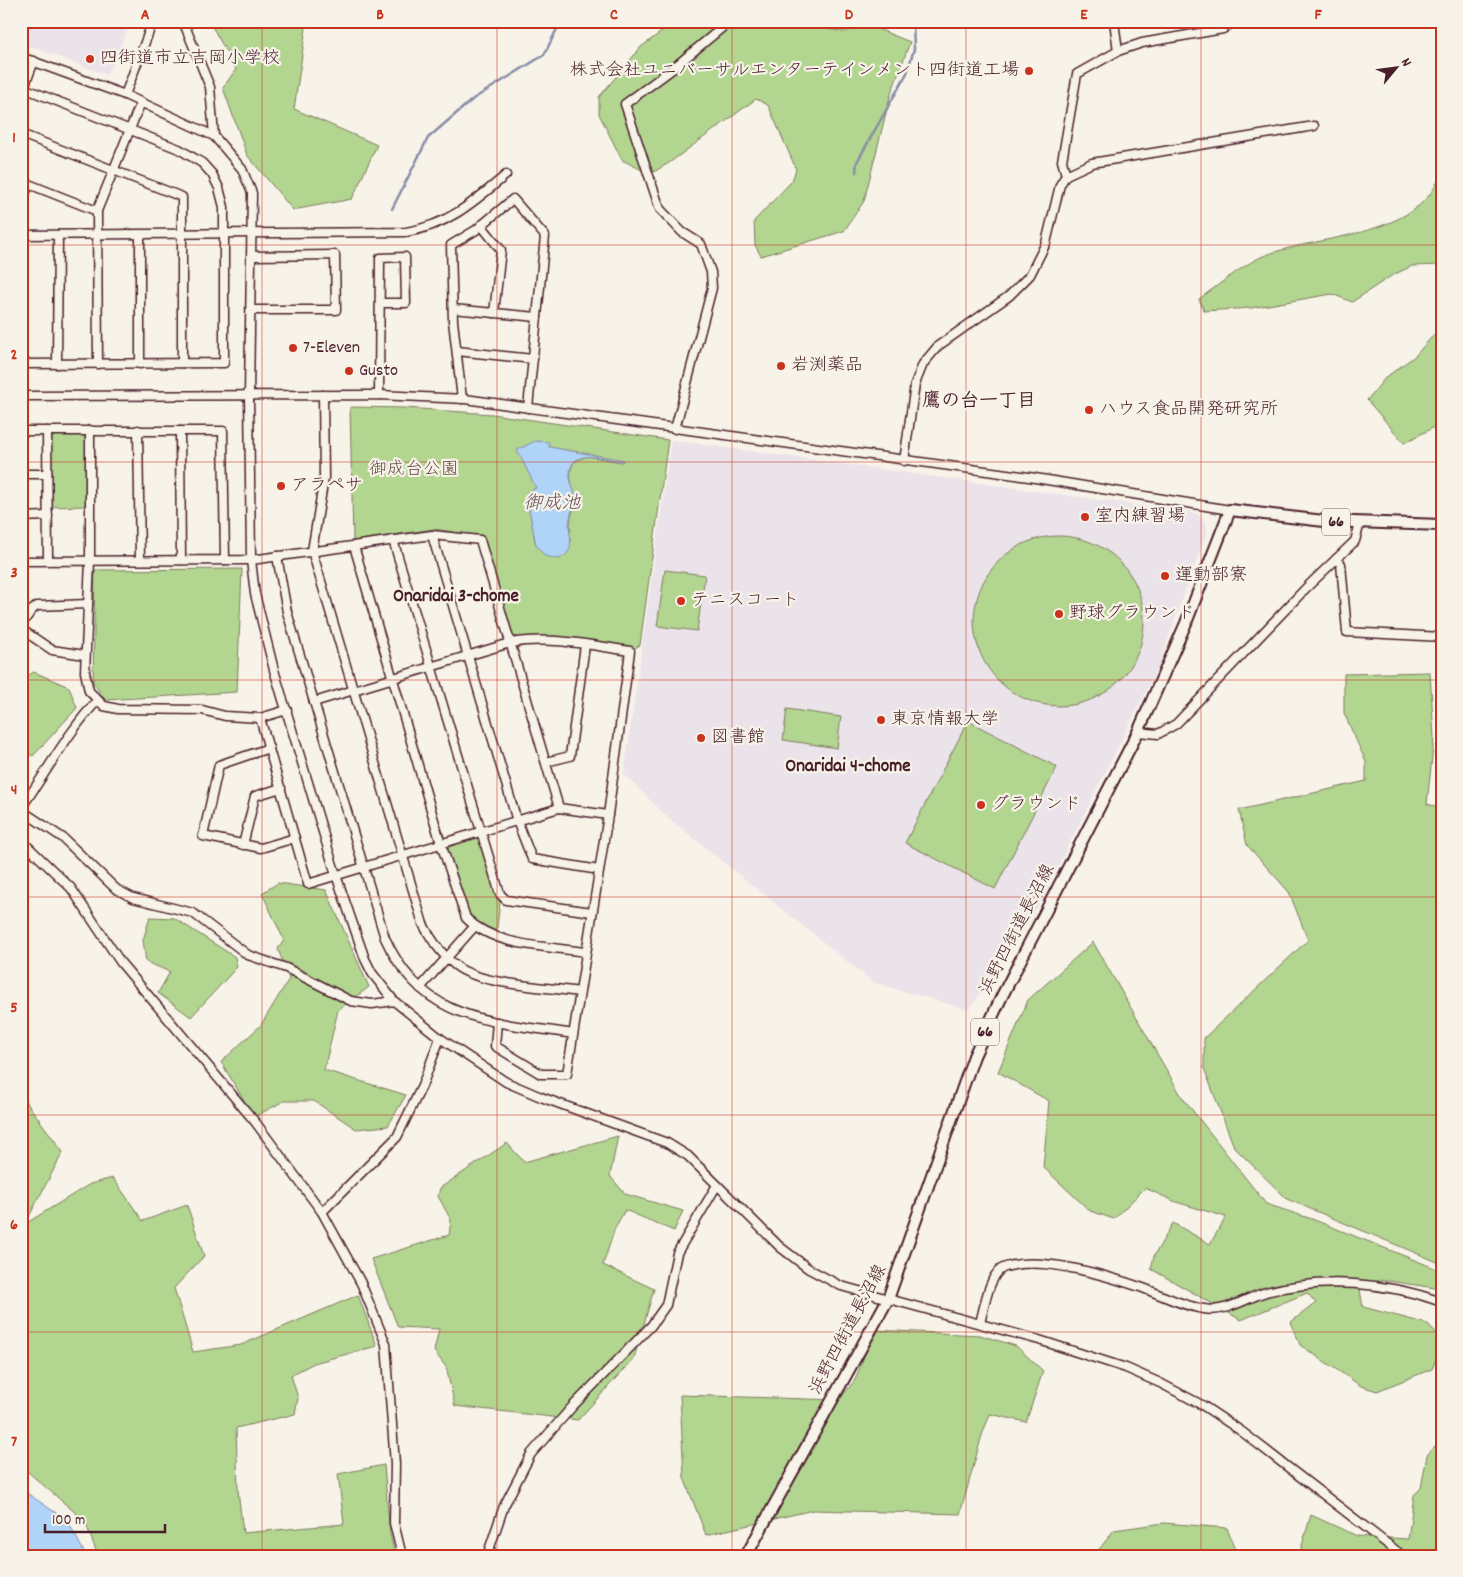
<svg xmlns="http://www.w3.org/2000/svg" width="1463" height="1577" font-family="Dekko,'Klee One',sans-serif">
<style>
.built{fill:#ebe3ea}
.green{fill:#b2d590;stroke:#7e7a5e;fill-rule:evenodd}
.water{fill:#afd4f8;stroke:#878ca6}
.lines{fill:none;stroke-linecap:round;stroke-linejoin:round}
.stream{stroke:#878ca6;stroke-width:2.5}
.minor-casing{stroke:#4a1f2b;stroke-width:11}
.major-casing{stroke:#4a1f2b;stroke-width:14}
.minor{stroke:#f7f3e8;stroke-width:8}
.major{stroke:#f7f3e8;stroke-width:10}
.grid{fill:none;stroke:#c8321e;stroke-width:1;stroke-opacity:0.55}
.poi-dot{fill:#c8321e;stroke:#f7f3e8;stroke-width:2}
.labels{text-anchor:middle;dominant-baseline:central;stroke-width:4.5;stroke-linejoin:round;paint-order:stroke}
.shield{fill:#f7f3e8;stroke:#7e5f64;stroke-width:1}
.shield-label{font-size:16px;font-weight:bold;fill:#4a1f2b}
.poi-label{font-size:18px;fill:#4a1f2b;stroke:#f7f3e8;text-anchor:start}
.park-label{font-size:18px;fill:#644c44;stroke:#f7f3e8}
.street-label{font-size:18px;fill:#4a1f2b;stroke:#f7f3e8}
.neighbourhood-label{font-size:19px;font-weight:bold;fill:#4a1f2b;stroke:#f7f3e8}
.water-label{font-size:19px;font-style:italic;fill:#634c5e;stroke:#f7f3e8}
.neatline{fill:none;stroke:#c8321e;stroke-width:2}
.grid-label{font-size:16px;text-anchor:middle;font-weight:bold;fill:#c8321e}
</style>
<rect width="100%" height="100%" fill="#f7f3e8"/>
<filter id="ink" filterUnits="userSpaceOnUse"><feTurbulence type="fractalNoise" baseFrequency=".02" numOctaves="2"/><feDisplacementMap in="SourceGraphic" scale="10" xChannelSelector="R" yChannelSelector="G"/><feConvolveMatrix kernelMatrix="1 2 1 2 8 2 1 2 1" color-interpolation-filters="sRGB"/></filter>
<g filter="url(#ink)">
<!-- built -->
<g class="built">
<path d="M21 21H132L107 75 21 43Z"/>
<path d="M671 440 1195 513 1201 516 1206 523 1208 529 1158 667 1038 906 969 1010 874 983 667 817 624 774Z"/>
</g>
<!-- green -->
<g class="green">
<path d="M209 21H307L294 109 377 145 352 199 293 210 247 155 223 88 236 69Z"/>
<path d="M676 21H785L844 32 868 25 910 42 890 97 864 201 844 231 761 256 755 245 754 221 792 181 796 169 768 105 756 99 669 163 650 174 622 160 599 114V97L641 47Z"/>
<path d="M1442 170V265L1412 266 1391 276 1352 302 1332 294 1251 308 1204 311 1199 299C1216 287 1248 261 1266 255 1322 234 1423 238 1442 170Z"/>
<path d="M1442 330V423L1404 443 1367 400 1386 377 1415 356 1437 331Z"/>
<path d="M350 407 405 408 492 414 668 440 640 645 633 649 576 641 517 638 512 635 484 537 434 529 353 541ZM548 447 623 460 622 462 587 456 574 462C565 476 576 489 574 504 573 515 568 520 571 531L535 542 528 493 536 488Z"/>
<path d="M83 434 86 437 87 506 52 507 50 439 56 435Z"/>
<circle cx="1059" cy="621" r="85"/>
<path d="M242 569 237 692 105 700 93 682 95 570Z"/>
<path d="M665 570 705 575 697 631 657 626Z"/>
<path d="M34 672 69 687 77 708 33 756 21 750V679Z"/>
<path d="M1430 672 1434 738 1427 804 1442 808V1264L1287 1199 1234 1147 1204 1068V1038L1308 940 1289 892 1247 845 1239 810 1366 781V762L1344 713V674Z"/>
<path d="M787 709 841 717 837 748 783 740Z"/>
<path d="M968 721 1057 767 995 889 905 843Z"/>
<path d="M477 838 481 841 500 902 496 935 469 917 447 851 450 846Z"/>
<path d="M278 883 326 890 369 987 338 1010 324 1070 406 1095 388 1126 356 1129 314 1101H284L254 1117 221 1062 261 1025 289 979 278 949 284 940 262 893Z"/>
<path d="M150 917 174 918 235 957 237 967 191 1017 158 993 170 972 146 962 143 940Z"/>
<path d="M1093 942 1182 1097 1266 1204 1312 1219 1442 1271V1289L1382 1280 1360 1290 1363 1307 1428 1324 1442 1339V1345L1432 1369 1377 1391 1361 1386 1300 1345 1291 1322 1316 1303 1307 1293 1241 1320 1151 1269 1154 1256 1173 1223 1210 1244 1226 1217 1176 1202 1145 1188 1114 1219 1090 1211 1043 1167 1049 1101 998 1072 1028 1000Z"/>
<path d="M21 1095 63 1152 25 1224 90 1184 113 1178 143 1221 187 1205 204 1256 174 1288 193 1352 241 1345 358 1295 377 1346 314 1363 291 1375 298 1398 295 1414 236 1428 238 1490 243 1533 344 1524 338 1474 384 1465 390 1534 395 1556H98L85 1521 21 1466Z"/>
<path d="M618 1136 610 1176 625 1194 683 1211 674 1231 625 1210 615 1228 603 1265 654 1289 634 1358 578 1420 455 1406 446 1367 434 1351 439 1329 398 1327 371 1259 449 1235 451 1220 438 1196 440 1188 507 1143 524 1162Z"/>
<path d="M874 1330 980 1335 1016 1346 1043 1371 1026 1422 990 1414 982 1435 960 1514 813 1510 706 1535 684 1478 680 1395 839 1400 855 1380Z"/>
<path d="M1442 1438V1556H1299L1311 1515 1357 1536 1408 1539 1414 1495 1421 1488 1427 1455Z"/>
<path d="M1164 1523 1227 1528 1237 1556H1094L1114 1530Z"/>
</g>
<!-- water -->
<g class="water">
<path d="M535 441 549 442V447L623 460 622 462C606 459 571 447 570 473 569 481 574 488 575 496 576 504 571 510 570 518 566 534 579 550 559 559L545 556 536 545 527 499V493L536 488 517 450Z"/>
<path d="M21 1489 68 1521 86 1556H21Z"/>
</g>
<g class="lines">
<!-- stream -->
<g class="stream">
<path d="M856 172 857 162 907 73 914 49 913 21"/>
<path d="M392 209 428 138 473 99 544 55 561 21"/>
</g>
<!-- minor casing -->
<g class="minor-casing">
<g id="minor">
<path d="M183 21 210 87 214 136"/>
<path d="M1114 21 1118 51"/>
<path d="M21 57 125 95 214 136 242 169 252 193 249 396 251 560 255 594 274 670 336 875 365 959 372 973 394 1001 440 1038 506 1082 541 1097 667 1143 688 1156 780 1247 809 1269 841 1286 1039 1340 1126 1368 1160 1383 1202 1405 1241 1431 1403 1556"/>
<path d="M21 87 179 149 202 163 212 174 219 188 224 207V363L21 364"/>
<path d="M21 95 34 61"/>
<path d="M125 95 153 21"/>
<path d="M21 134 182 197V363"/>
<path d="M1066 175 1062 161 1077 74 1118 51 1142 43 1223 29 1234 21"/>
<path d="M21 181 97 211"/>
<path d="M21 204 29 184"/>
<path d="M481 225 501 250 494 313"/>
<path d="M21 235 406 232C447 226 475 201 506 175"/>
<path d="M453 309 537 317"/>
<path d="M251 310H336L335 255 252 256"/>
<path d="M457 351 533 359"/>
<path d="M57 364 58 235"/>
<path d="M98 364 97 211 141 102"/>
<path d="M140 364V235"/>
<path d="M323 395 324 478 312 551 423 924C432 941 443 957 459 968 485 985 547 987 579 992"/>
<path d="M379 395 380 258 405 257 406 303H380"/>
<path d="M21 396 379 395 465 399 1029 477 1230 510"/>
<path d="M462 399 453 321 451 245 476 230 513 199 545 236 528 408"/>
<path d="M675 429 712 288 711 272 701 244 682 232 660 209 625 104 671 70 730 21"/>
<path d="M90 430V561L85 672 89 691 104 706 118 709 202 710 225 716 260 718 287 710"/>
<path d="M138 430 140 560"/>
<path d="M21 431H223L225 560"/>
<path d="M47 431 48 560"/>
<path d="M180 431 181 560"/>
<path d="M904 461 915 384 923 364 938 346 1009 296 1030 275 1046 243 1060 185 1066 175 1092 163 1314 126"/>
<path d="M21 474H47"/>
<path d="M21 517 48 516"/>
<path d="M432 535 517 821 532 859 599 870"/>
<path d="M393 540 500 894 506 900 592 912"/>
<path d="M354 546 441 844 466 918C495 947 546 946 585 952"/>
<path d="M277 556 287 612 385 938C423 1023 492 1021 573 1034"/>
<path d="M1336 559 1341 564 1347 632 1442 637"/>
<path d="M21 561 251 560 432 535 480 540 559 808"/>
<path d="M21 625 32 610 37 606 88 604"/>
<path d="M21 629 52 650 85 655"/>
<path d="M314 702 510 643C550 636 590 645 630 651L608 815 567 1074H541L495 1046 497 1022"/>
<path d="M260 718 308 884 559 808 608 815"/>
<path d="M1138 732 1158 734 1176 724 1307 587 1355 541 1360 523"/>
<path d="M269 748 219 765 203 836 261 848 295 838"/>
<path d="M546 762 570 756 585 645"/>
<path d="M21 808C47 772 67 733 97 701"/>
<path d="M21 810 63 838 116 889 133 898 193 913 248 955 286 968 351 1001 372 1004 394 1001"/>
<path d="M21 840 71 888 121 963 256 1123 322 1212 361 1283 386 1344 395 1464 394 1523 402 1556"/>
<path d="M243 845 255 796 281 788"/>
<path d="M420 988 474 927"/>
<path d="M322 1212 397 1137 422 1086 440 1038"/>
<path d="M980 1323C984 1309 989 1274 1003 1268 1038 1254 1108 1276 1143 1288 1164 1296 1183 1306 1204 1309 1226 1313 1246 1298 1266 1292 1324 1277 1386 1282 1442 1302"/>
<path d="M487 1556 504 1506 531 1454 572 1407 651 1326 666 1305 677 1253 717 1185"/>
</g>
</g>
<!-- major casing -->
<g class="major-casing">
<path id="major" d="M746 1556 888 1299 974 1056 1002 996 1138 732 1186 623 1230 510 1324 521 1442 525"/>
</g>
<!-- minor -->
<use href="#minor" class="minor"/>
<!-- major -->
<use href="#major" class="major"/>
</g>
</g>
<!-- grid -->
<path class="grid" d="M262 21V1556M497 21V1556M732 21V1556M966 21V1556M1201 21V1556M21 245H1442M21 462H1442M21 680H1442M21 897H1442M21 1115H1442M21 1332H1442"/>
<!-- markers -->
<g class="poi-dot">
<circle cx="90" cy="59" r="5"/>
<circle cx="1029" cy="71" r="5"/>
<circle cx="293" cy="348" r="5"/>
<circle cx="781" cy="366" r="5"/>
<circle cx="349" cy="371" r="5"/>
<circle cx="1089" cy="410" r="5"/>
<circle cx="281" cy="486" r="5"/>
<circle cx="1085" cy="517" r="5"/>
<circle cx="1165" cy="576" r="5"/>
<circle cx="681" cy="601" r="5"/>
<circle cx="1059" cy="614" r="5"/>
<circle cx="881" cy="720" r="5"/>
<circle cx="701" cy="738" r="5"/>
<circle cx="981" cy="805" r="5"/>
</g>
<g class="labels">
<!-- shield labels -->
<g class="shield">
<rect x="1322" y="508.5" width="28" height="27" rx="4"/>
<rect x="971" y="1018.5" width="28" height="27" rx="4"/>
</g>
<g class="shield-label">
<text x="1336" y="522">66</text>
<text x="985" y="1032">66</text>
</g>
<!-- poi labels -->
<g class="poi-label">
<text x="100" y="59">四街道市立吉岡小学校</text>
<text x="1019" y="71" text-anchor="end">株式会社ユニバーサルエンターテインメント四街道工場</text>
<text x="303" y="348">7-Eleven</text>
<text x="791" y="366">岩渕薬品</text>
<text x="359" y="371">Gusto</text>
<text x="1099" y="410">ハウス食品開発研究所</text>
<text x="291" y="486">アラペサ</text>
<text x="1095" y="517">室内練習場</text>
<text x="1175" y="576">運動部寮</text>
<text x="691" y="601">テニスコート</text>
<text x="1069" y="614">野球グラウンド</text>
<text x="891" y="720">東京情報大学</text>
<text x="711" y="738">図書館</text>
<text x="991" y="805">グラウンド</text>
</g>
<!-- park labels -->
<g class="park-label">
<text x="414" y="470">御成台公園</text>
</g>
<!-- street labels -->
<g class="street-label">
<text transform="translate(1018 930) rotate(-63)">浜野四街道長沼線</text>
<text transform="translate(849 1330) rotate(-62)">浜野四街道長沼線</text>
</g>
<!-- neighbourhood labels -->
<g class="neighbourhood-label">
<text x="979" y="402">鷹の台一丁目</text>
<text x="456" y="597">Onaridai 3-chome</text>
<text x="848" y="767">Onaridai 4-chome</text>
</g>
<!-- water labels -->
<g class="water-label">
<text x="552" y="504">御成池</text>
</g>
</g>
<!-- margin -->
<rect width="1463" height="1577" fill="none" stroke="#f7f3e8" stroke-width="55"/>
<!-- north arrow -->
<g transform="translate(1396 68) rotate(61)" stroke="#f7f3e8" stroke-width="4" paint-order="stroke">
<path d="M0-4L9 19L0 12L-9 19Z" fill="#4a1f2b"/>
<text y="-8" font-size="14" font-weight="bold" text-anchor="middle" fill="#4a1f2b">N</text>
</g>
<!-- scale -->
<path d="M45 1524v8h120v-8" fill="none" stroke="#4a1f2b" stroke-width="2.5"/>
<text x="52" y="1524" font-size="15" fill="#4a1f2b" stroke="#f7f3e8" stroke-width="4" paint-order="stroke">100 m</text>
<rect x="28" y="28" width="1408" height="1522" class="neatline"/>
<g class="grid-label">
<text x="145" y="19">A</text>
<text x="380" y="19">B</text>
<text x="614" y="19">C</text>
<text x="849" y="19">D</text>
<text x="1084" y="19">E</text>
<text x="1318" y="19">F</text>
<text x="14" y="142">1</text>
<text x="14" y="359">2</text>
<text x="14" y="577">3</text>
<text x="14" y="794">4</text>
<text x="14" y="1012">5</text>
<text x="14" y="1229">6</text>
<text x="14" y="1446">7</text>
</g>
</svg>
